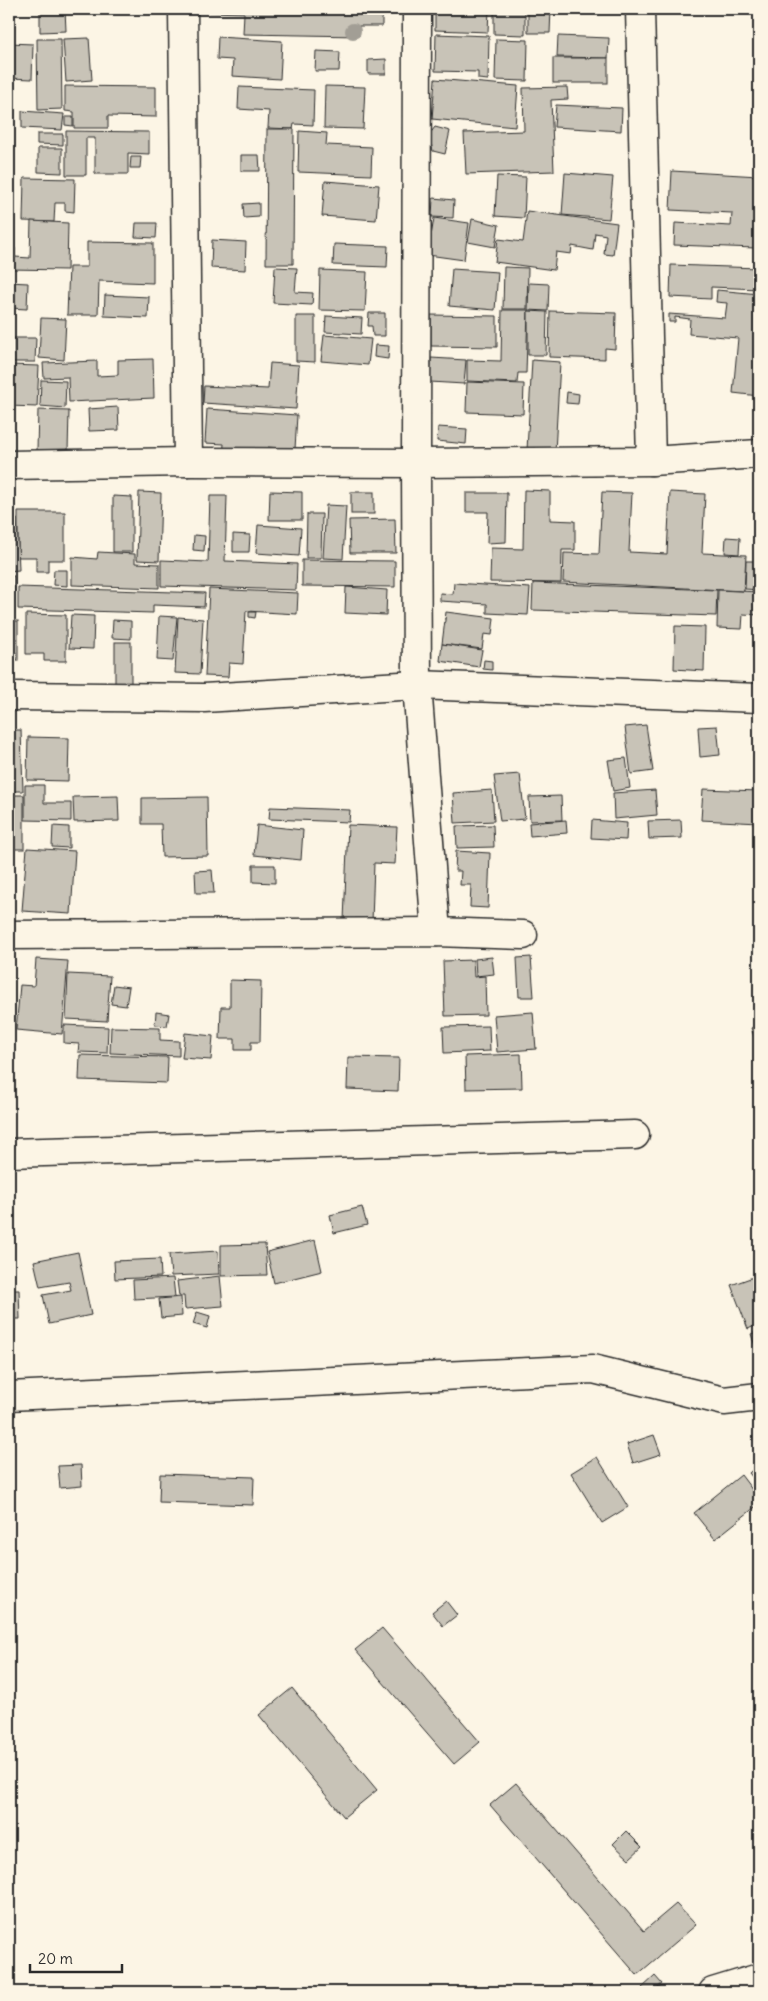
<svg xmlns="http://www.w3.org/2000/svg" width="768" height="2001" font-family="Delius,sans-serif">
<style>
.building{fill:#c8c3b7;stroke:#2b2b2b}
.lines{fill:none;stroke-linecap:round;stroke-linejoin:round}
.minor-casing{stroke:#2b2b2b;stroke-width:31}
.minor{stroke:#fcf5e5;stroke-width:28}
.tree{fill:#a29e95}
</style>
<rect width="100%" height="100%" fill="#fcf5e5"/>
<filter id="ink" filterUnits="userSpaceOnUse"><feTurbulence type="fractalNoise" baseFrequency=".02" numOctaves="2"/><feDisplacementMap in="SourceGraphic" scale="10" xChannelSelector="R" yChannelSelector="G"/><feConvolveMatrix kernelMatrix="1 2 1 2 8 2 1 2 1" color-interpolation-filters="sRGB"/></filter>
<g filter="url(#ink)">
<!-- building -->
<g class="building">
<path d="M40 9H65L66 31 40 32Z"/>
<path d="M209 9H382V26H359V36L243 34 244 13 209 12Z"/>
<path d="M435 9H489L488 32 435 30Z"/>
<path d="M494 9H525V35L494 34Z"/>
<path d="M528 9H551L550 33H528Z"/>
<path d="M436 34 489 36 488 80 478 79V72L435 71Z"/>
<path d="M558 36 609 38 608 58 557 57Z"/>
<path d="M218 37 282 41 280 79 232 76 233 60 217 59Z"/>
<path d="M89 38 92 80 66 82 63 39Z"/>
<path d="M37 39H61L62 109 38 110Z"/>
<path d="M496 39 528 40 527 81 495 80Z"/>
<path d="M9 43 33 44 32 79 9 78Z"/>
<path d="M316 51 340 52 339 71H315Z"/>
<rect x="553" y="58" width="55" height="25"/>
<path d="M386 59V74H368V60Z"/>
<path d="M435 79 518 86 515 127 432 119Z"/>
<path d="M65 86 156 87V117L108 116V128H74V112L65 111Z"/>
<path d="M325 86 365 87 363 129 324 128Z"/>
<path d="M239 87 314 90 313 125 294 124 293 129 268 128 269 111 238 109Z"/>
<path d="M567 87 568 99 551 100 554 171 466 174 464 133 524 131 523 88Z"/>
<path d="M556 105 622 108 621 131 554 127Z"/>
<path d="M22 111 64 114 62 130 22 128Z"/>
<path d="M65 117H73V126L65 125Z"/>
<path d="M435 127 450 131 445 154 433 151 429 135Z"/>
<path d="M267 129H294L293 264H266Z"/>
<path d="M66 131 149 132V154L128 153V174H95V138H86V175H66Z"/>
<path d="M299 131 327 133 326 145 372 147 371 175 298 172Z"/>
<path d="M37 134H63V145L37 144Z"/>
<path d="M38 148H62V173L38 172Z"/>
<path d="M241 155H259L260 171H241Z"/>
<path d="M131 157H141L140 168H130Z"/>
<path d="M672 171 759 176 756 248 674 245 675 223 731 226 732 213 670 210Z"/>
<path d="M565 173 613 177 609 219 562 215Z"/>
<path d="M497 176 526 177 524 218 495 216Z"/>
<path d="M24 178 75 179 74 212 65 211V203H55L54 222 23 221Z"/>
<path d="M325 181 379 185 376 220 322 216Z"/>
<path d="M433 198 454 200 453 218 432 217Z"/>
<path d="M259 203V217L244 218 243 204Z"/>
<path d="M527 211 617 223 613 255 604 254 606 235 595 233 593 250 572 246 571 254 556 252 554 270 495 262 498 239 523 242Z"/>
<path d="M434 218 469 223 464 260 428 255Z"/>
<path d="M472 219 499 225 495 247 468 242Z"/>
<path d="M31 221 68 223 67 270 9 269V248H15V257L30 258Z"/>
<path d="M136 223H157L156 238 135 237Z"/>
<path d="M212 240 246 242 245 270 211 268Z"/>
<path d="M87 242 153 243V283L99 281 98 315H67L69 267H87Z"/>
<path d="M334 244 388 246 387 267 333 265Z"/>
<path d="M671 265 759 268V289L711 287V299L670 297Z"/>
<path d="M275 267 297 268 295 292 313 293 312 305 273 303Z"/>
<path d="M504 267 528 268 527 309H503Z"/>
<path d="M452 269 498 272 495 310 449 306Z"/>
<path d="M320 270 367 272 365 311 319 310Z"/>
<path d="M9 282 28 283 27 309 9 308Z"/>
<path d="M529 283 549 284 548 311 528 310Z"/>
<path d="M717 290 759 294V396L733 393 738 338 689 334 690 319 675 317V322H669V314L725 318 727 303 716 302Z"/>
<path d="M105 295 149 297 148 318 104 316Z"/>
<path d="M502 310H528L526 373H518L517 383 467 381V360L501 361Z"/>
<path d="M528 311 547 312 546 355H528Z"/>
<path d="M550 311 616 313 615 349 605 348V359L549 357Z"/>
<path d="M369 313H385V336H373L372 326H368Z"/>
<path d="M431 315 497 316V347L431 346Z"/>
<path d="M296 316H315V362L296 361Z"/>
<path d="M326 316 362 318 361 334 325 332Z"/>
<path d="M41 318 66 319 64 360 39 358Z"/>
<path d="M324 335 371 339 368 365 321 361Z"/>
<path d="M9 338H36L35 362H9Z"/>
<path d="M375 345 389 346 388 359 374 357Z"/>
<path d="M431 358 466 360 464 384 430 382Z"/>
<path d="M153 359 154 398 69 402 68 377 44 378 43 363 97 361V376L118 375V360Z"/>
<path d="M532 360 560 362 555 452 527 450Z"/>
<path d="M270 363 299 365 296 409 203 403 204 386 268 389Z"/>
<path d="M9 365 39 366 37 407 9 406Z"/>
<path d="M41 380 66 381 65 408 40 406Z"/>
<path d="M467 382 524 384 523 414 466 412Z"/>
<path d="M567 392 579 394 578 404 566 403Z"/>
<path d="M118 407 119 430 89 431 88 409Z"/>
<path d="M207 409 297 415 295 449 268 447V460L223 457 224 444 205 443Z"/>
<path d="M38 410 69 411 68 451 37 450Z"/>
<path d="M438 427 467 429 466 444 437 441Z"/>
<path d="M524 490 550 491V520L575 521V550H562L561 583 490 582 491 548 523 549Z"/>
<path d="M270 491 302 492V520H269Z"/>
<path d="M139 492 161 493 159 561 137 560Z"/>
<rect x="351" y="492" width="23" height="22"/>
<path d="M602 492 632 493 629 552 667 554 670 492 705 494 702 553 746 555 744 591 563 582 564 553 599 554Z"/>
<path d="M466 493H507L506 542 487 543 488 512H466Z"/>
<path d="M113 496 132 497V552H113Z"/>
<path d="M210 496H227L225 561 297 564 296 590 161 586V560L208 562Z"/>
<path d="M326 505 346 506 343 559 323 558Z"/>
<path d="M18 512H65V560H48V572H36V557H18Z"/>
<path d="M307 514H322L321 558H306Z"/>
<path d="M17 519 19 570 9 571V520Z"/>
<path d="M395 519 396 553H350L349 520Z"/>
<path d="M759 521V590L745 589 746 561H758Z"/>
<path d="M258 525 301 528 299 556 256 553Z"/>
<path d="M233 534 250 535 249 552H233Z"/>
<path d="M194 535 205 536 204 551 193 550Z"/>
<path d="M726 537 740 538 739 554 725 553Z"/>
<path d="M98 552 135 554V563L159 564V588L72 585V557L97 559Z"/>
<path d="M302 560 395 561V587L302 586Z"/>
<path d="M54 570H67V586L53 585Z"/>
<rect x="9" y="576" width="5" height="37"/>
<path d="M454 583 530 588 528 615 487 613V604L440 601V593L453 594Z"/>
<path d="M533 583 717 590 716 616 532 610Z"/>
<path d="M18 587 205 593 204 607 153 605V613L18 609Z"/>
<path d="M346 587 387 590 386 615 345 613Z"/>
<path d="M209 589 298 593 297 614 246 611 243 664 229 663 228 677 205 676Z"/>
<path d="M718 590 759 592V615L743 614 742 629 717 628Z"/>
<path d="M249 612H256L255 618 249 617Z"/>
<path d="M446 612 494 618 492 635 484 634 482 649 442 644Z"/>
<path d="M26 614 66 615V661H44V654H26Z"/>
<path d="M71 615 94 616 93 649 69 648Z"/>
<path d="M159 616 177 617 173 661 157 660Z"/>
<path d="M178 617 203 619 200 674 175 673Z"/>
<path d="M113 620 131 621V639L112 638Z"/>
<rect x="9" y="621" width="9" height="39"/>
<path d="M675 626 705 627 704 671 674 669Z"/>
<rect x="115" y="642" width="16" height="42"/>
<path d="M442 644 482 650 479 667 440 661Z"/>
<path d="M484 660 492 661V670L483 669Z"/>
<path d="M646 725 653 771 631 774 625 727Z"/>
<path d="M717 726 720 755 700 757 698 727Z"/>
<path d="M9 730H21L23 791H9Z"/>
<path d="M28 737 69 738 68 781 27 780Z"/>
<path d="M626 758 630 788 613 791 608 760Z"/>
<path d="M520 774 525 819 500 821 494 776Z"/>
<path d="M25 785H44V803H71V821L25 820Z"/>
<path d="M703 789 759 791V823L701 820Z"/>
<path d="M492 790 494 821 455 823 453 793Z"/>
<path d="M655 790 657 815 614 819 613 793Z"/>
<rect x="9" y="795" width="15" height="54"/>
<path d="M118 796 119 821 74 822 73 797Z"/>
<path d="M561 796 562 820 530 821 529 797Z"/>
<path d="M207 797 208 856 162 857 161 824H142V798Z"/>
<path d="M270 807 350 810 349 822 269 819Z"/>
<path d="M566 820 567 833 530 836 529 823Z"/>
<path d="M592 820 627 823 626 840 591 838Z"/>
<path d="M681 820 682 838 649 839 648 821Z"/>
<path d="M257 825 303 830 301 860 254 855Z"/>
<path d="M348 825 397 827 395 864 374 863 372 922 344 920Z"/>
<path d="M493 825 494 847 457 848 456 826Z"/>
<path d="M53 826 69 827V848L52 847Z"/>
<path d="M27 848 75 851 71 914 22 911Z"/>
<path d="M456 851 490 853 488 908 470 907 471 885H460L461 871H455Z"/>
<path d="M253 865H275V883L253 882Z"/>
<path d="M212 870 214 893H196L195 871Z"/>
<path d="M492 957 494 974 476 976 475 959Z"/>
<path d="M531 957 534 997H519L517 958Z"/>
<path d="M36 959 68 961 62 1034 16 1030 20 985 34 986Z"/>
<path d="M473 960 474 977 485 976 486 1015 445 1016 443 961Z"/>
<path d="M68 974 110 976 107 1021 66 1019Z"/>
<path d="M230 980 261 981 260 1042H251V1050H235V1039H220L221 1007H230Z"/>
<path d="M114 985 129 987 126 1006 111 1004Z"/>
<path d="M156 1012 169 1014 167 1026 155 1025Z"/>
<path d="M533 1012 536 1049 497 1052 494 1015Z"/>
<path d="M64 1025 108 1027 107 1053 78 1052 79 1044 64 1043Z"/>
<path d="M759 1025V1050L751 1028Z"/>
<path d="M489 1026 490 1051 444 1053 443 1027Z"/>
<path d="M111 1027 160 1028V1040L179 1041V1056L110 1053Z"/>
<path d="M185 1033 213 1036 211 1060 182 1058Z"/>
<path d="M521 1054 522 1088 466 1089 465 1056Z"/>
<path d="M80 1055 168 1057 167 1083 79 1080Z"/>
<path d="M348 1057 399 1058 398 1091 347 1089Z"/>
<path d="M362 1207 367 1225 334 1233 330 1215Z"/>
<path d="M315 1240 322 1271 274 1283 267 1252Z"/>
<path d="M265 1244 267 1275 221 1276V1245Z"/>
<path d="M218 1251 219 1274 171 1276 169 1254Z"/>
<path d="M78 1252 91 1315 49 1324 43 1295 71 1290 69 1282 40 1287 34 1261Z"/>
<path d="M160 1259 161 1277 115 1279 114 1261Z"/>
<path d="M220 1276 223 1306 185 1309 184 1296H179L177 1281Z"/>
<path d="M756 1276 759 1283V1324L748 1329 731 1285Z"/>
<path d="M173 1278 175 1297 134 1299 133 1280Z"/>
<path d="M9 1290H19L20 1319H9Z"/>
<path d="M181 1297 182 1316 161 1318 159 1299Z"/>
<path d="M197 1312 210 1316 207 1328 193 1324Z"/>
<path d="M759 1331V1358L751 1334Z"/>
<path d="M654 1435 661 1454 633 1463 627 1444Z"/>
<path d="M597 1457 628 1507 602 1523 571 1473Z"/>
<path d="M759 1464V1485L749 1473Z"/>
<path d="M81 1465 82 1486 60 1488 58 1466Z"/>
<path d="M160 1474 254 1477 253 1505 159 1502Z"/>
<path d="M741 1475 759 1499V1504L715 1539 694 1513Z"/>
<path d="M446 1601 457 1615 443 1626 432 1612Z"/>
<path d="M382 1628 480 1742 454 1764 355 1650Z"/>
<path d="M292 1688 377 1790 344 1817 259 1715Z"/>
<path d="M516 1783 644 1931 676 1904 696 1925 637 1975 490 1805Z"/>
<path d="M626 1831 642 1847 629 1859 613 1844Z"/>
<path d="M655 1976 662 1984 652 1992H645L642 1988Z"/>
</g>
<g class="lines">
<!-- minor casing -->
<g class="minor-casing">
<g id="minor">
<path d="M183 9 188 462"/>
<path d="M417 9 416 463 417 685 436 932"/>
<path d="M640 9 651 461"/>
<path d="M9 465 188 462 416 463 651 461 759 454"/>
<path d="M9 696 204 698 417 685 759 698"/>
<path d="M9 935 436 932 523 935"/>
<path d="M9 1153 635 1135"/>
<path d="M9 1396 593 1369 724 1401 759 1397"/>
<path d="M713 1992 759 1978"/>
</g>
</g>
<!-- minor -->
<use href="#minor" class="minor"/>
</g>
<!-- trees -->
<circle class="tree" cx="353" cy="31" r="8"/>
</g>
<!-- margin -->
<rect width="768" height="2001" fill="none" stroke="#fcf5e5" stroke-width="30"/>
<rect x="15" y="15" width="738" height="1971" fill="none" stroke="#2b2b2b" stroke-width="2" filter="url(#ink)"/>
<!-- scale -->
<path d="M30 1964v8h92v-8" fill="none" stroke="#2b2b2b" stroke-width="2.5"/>
<text x="38" y="1964" font-size="15" fill="#2b2b2b" stroke="#fcf5e5" stroke-width="4" paint-order="stroke">20 m</text>
</svg>
